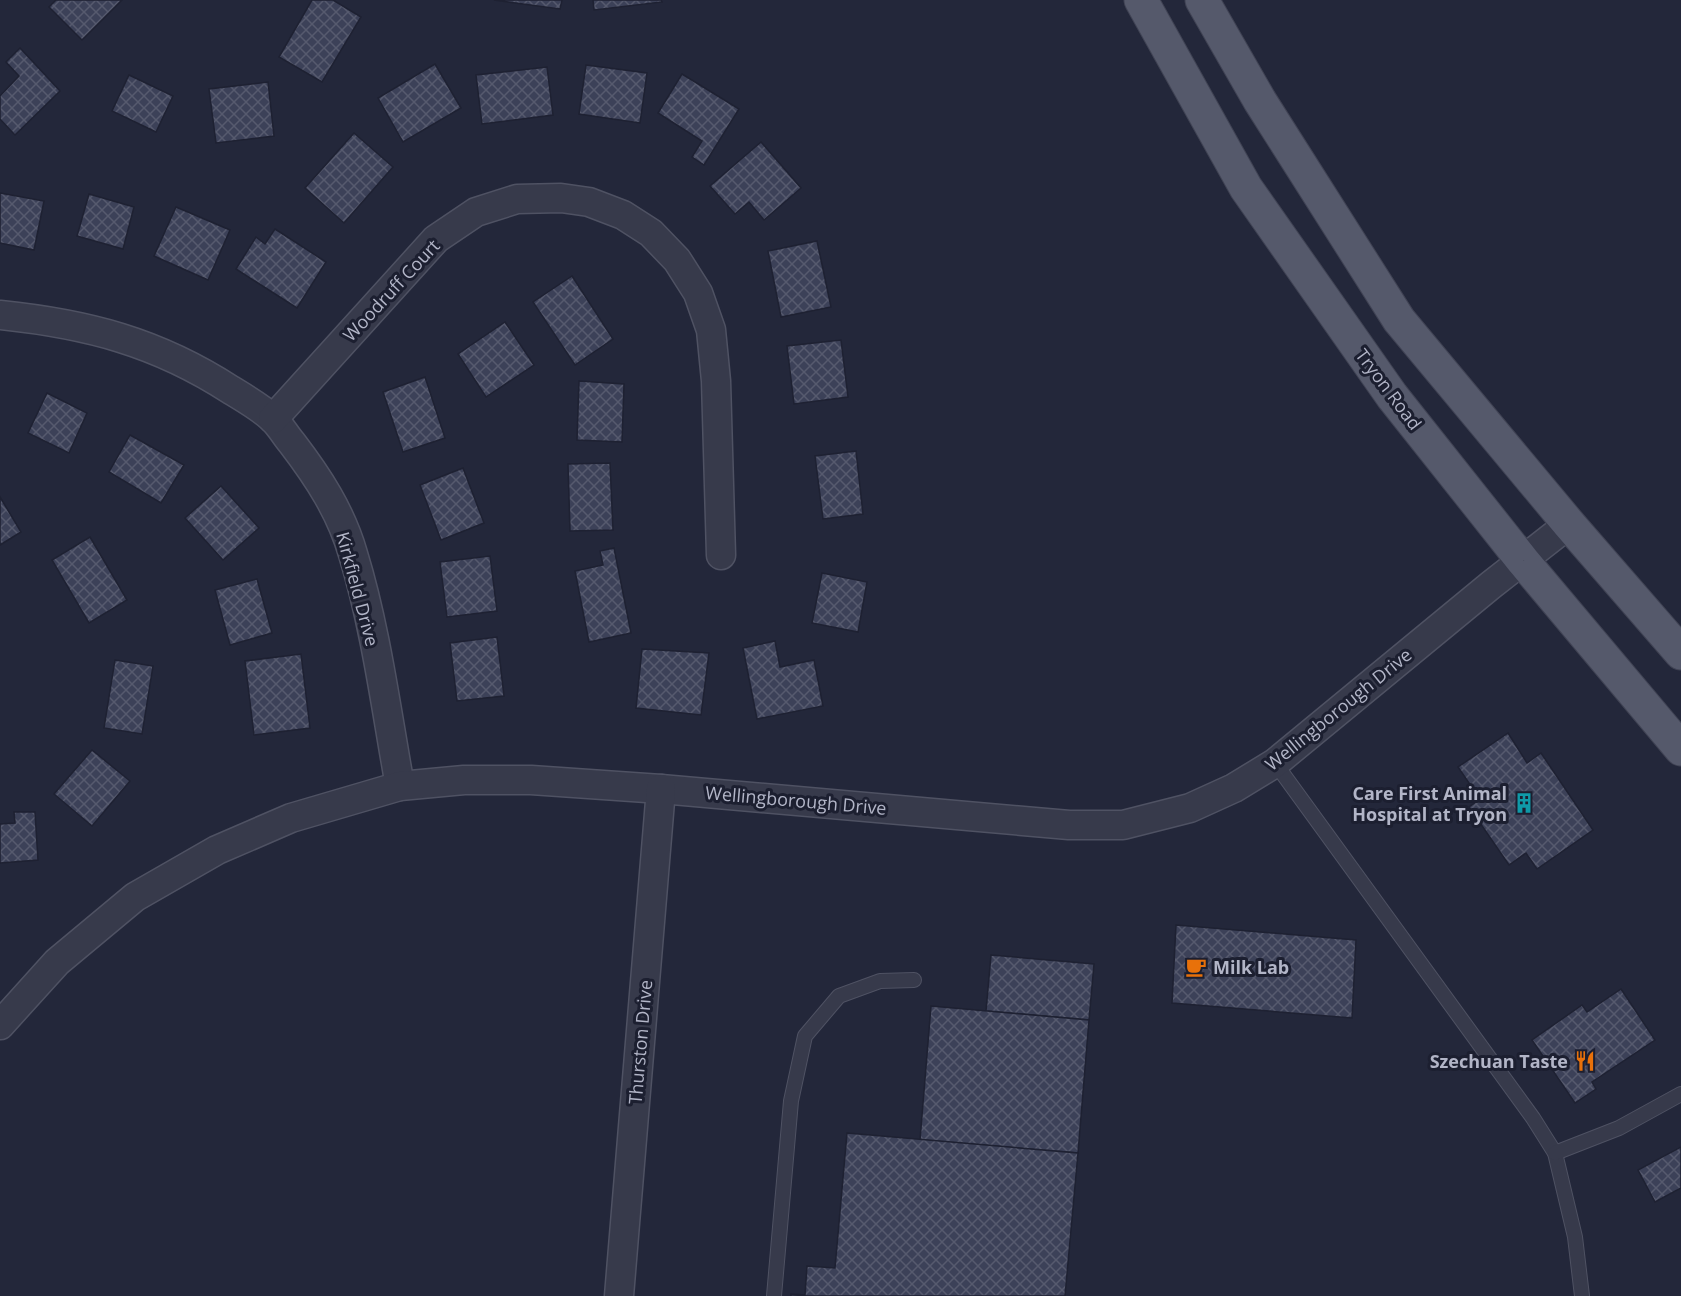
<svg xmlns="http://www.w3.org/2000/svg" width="1681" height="1296" font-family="'Open Sans',sans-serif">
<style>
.building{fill:url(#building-cross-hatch);stroke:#1e2132;stroke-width:1.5}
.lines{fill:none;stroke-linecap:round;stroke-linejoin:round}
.service-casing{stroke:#4f5263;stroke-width:16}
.minor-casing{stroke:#4f5263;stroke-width:31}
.primary-casing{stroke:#404354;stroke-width:35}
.service{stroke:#373a4b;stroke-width:14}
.minor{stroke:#373a4b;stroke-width:28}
.primary{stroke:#55596b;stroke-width:33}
.labels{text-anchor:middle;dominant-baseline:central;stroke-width:6;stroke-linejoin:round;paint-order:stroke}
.street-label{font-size:18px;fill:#b2b5c7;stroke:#1c1f30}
.poi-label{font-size:18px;font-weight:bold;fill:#b2b5c7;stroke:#1c1f30;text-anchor:end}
</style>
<defs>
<pattern id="building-cross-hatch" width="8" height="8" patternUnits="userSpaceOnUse" patternTransform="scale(1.5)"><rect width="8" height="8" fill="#3c4158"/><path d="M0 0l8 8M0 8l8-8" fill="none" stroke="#565a6e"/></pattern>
</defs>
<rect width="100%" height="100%" fill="#23273a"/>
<!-- building -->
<g class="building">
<path d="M56 0H122L82 40 49 7Z"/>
<path d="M312 0H333L361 17 322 82 279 57Z"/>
<path d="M494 0H562L560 9Z"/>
<path d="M593 0H661L662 2 594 10Z"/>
<path d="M20 48 60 91 15 135 0 119V96L19 76 6 62Z"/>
<path d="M435 64 461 108 403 142 378 98Z"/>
<path d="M586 65 647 73 640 123 579 114Z"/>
<path d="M547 67 553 115 482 124 476 75Z"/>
<path d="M682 74 739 109 704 165 692 157 702 141 658 113Z"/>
<path d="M129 75 173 96 156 132 112 111Z"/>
<path d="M268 82 274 136 216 143 209 89Z"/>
<path d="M354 133 393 167 344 223 305 188Z"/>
<path d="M761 142 801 188 764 220 749 202 735 214 710 186Z"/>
<path d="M0 193 44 201 34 250 0 243Z"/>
<path d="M89 194 134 207 123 249 77 236Z"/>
<path d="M176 207 230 230 208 280 154 256Z"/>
<path d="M275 229 326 262 297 308 236 269 256 237 265 244Z"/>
<path d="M817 241 831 307 781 317 768 251Z"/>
<path d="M572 276 613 339 575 365 533 302Z"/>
<path d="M505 322 534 365 486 397 458 354Z"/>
<path d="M841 340 848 397 794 404 787 346Z"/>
<path d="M425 377 445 438 403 452 383 392Z"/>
<path d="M579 381 624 384 622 442 577 440Z"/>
<path d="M47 393 87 413 69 453 28 433Z"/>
<path d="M130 435 184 465 161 503 109 472Z"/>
<path d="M856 451 863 514 823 519 815 456Z"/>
<path d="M610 463 613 530 570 531 568 464Z"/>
<path d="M463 468 484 523 441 540 420 485Z"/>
<path d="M221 486 259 528 223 560 185 518Z"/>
<path d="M0 497 21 532 0 545Z"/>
<path d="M90 537 127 600 89 623 52 560Z"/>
<path d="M614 548 631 633 589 642 575 571 603 565 600 551Z"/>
<path d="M490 556 497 611 447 617 440 562Z"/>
<path d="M822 573 867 582 858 632 812 623Z"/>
<path d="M257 579 272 633 230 645 215 590Z"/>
<path d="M497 637 504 696 457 701 450 643Z"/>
<path d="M775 641 780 667 814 660 823 706 757 719 743 648Z"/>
<path d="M642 649 709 653 701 715 636 708Z"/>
<path d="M301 654 310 728 254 735 245 661Z"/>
<path d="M115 660 153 666 142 734 104 728Z"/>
<path d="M1508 733 1527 763 1541 753 1593 830 1537 869 1526 853 1509 865 1469 807 1480 799 1458 767Z"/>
<path d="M92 750 130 781 92 826 54 794Z"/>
<path d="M14 812H35L38 860 0 863V824L15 823Z"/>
<path d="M1176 925 1356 940 1352 1018 1172 1003Z"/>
<path d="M991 955 1094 964 1089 1020 986 1011Z"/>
<path d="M1621 989 1655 1040 1592 1082 1596 1089 1575 1103 1532 1040 1582 1005 1587 1012Z"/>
<path d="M931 1006 1089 1020 1078 1153 920 1140Z"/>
<path d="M847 1133 1078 1153 1065 1296H791V1294L805 1295 807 1266 835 1268Z"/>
<path d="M1681 1147V1188L1655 1202 1638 1170Z"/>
</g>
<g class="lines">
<!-- service casing -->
<g class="service-casing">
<g id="service">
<path d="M1275 763 1533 1118 1555 1153 1575 1237 1582 1296"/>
<path d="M1555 1153 1619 1128 1681 1094"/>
<path d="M774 1296 791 1101 805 1036 839 996 880 981 914 980"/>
</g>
</g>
<!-- minor casing -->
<g class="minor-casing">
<g id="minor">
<path d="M0 315C87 324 157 342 231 390 244 398 260 407 272 418 280 425 285 435 292 443 318 477 341 512 353 554 376 629 386 709 400 786"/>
<path d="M273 419 436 239 476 212 517 199 561 198 589 202 623 215 651 233 677 260 698 293 711 330 716 381 721 555"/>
<path d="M0 1025 57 962 135 897 217 850 291 818 400 786 464 780H531L661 789 1069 825H1123L1190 808 1234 788 1275 763 1491 585 1569 524"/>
<path d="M619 1296 661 789"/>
</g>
</g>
<!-- primary casing -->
<g class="primary-casing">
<g id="primary">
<path d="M1141 0 1246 188 1392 396 1523 561 1681 749"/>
<path d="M1202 0 1260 101 1399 320 1569 524 1681 653"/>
</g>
</g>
<!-- service -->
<use href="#service" class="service"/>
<!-- minor -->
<use href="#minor" class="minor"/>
<!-- primary -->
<use href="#primary" class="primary"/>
</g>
<!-- icons -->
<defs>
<g id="building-bare" transform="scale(1.62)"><path d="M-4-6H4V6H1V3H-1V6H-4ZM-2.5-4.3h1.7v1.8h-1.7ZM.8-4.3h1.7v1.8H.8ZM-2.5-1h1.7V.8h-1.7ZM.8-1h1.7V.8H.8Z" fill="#0f9aa8" stroke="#1c1f30" stroke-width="2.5" paint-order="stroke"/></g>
<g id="cafe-bare" transform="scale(1.62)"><path d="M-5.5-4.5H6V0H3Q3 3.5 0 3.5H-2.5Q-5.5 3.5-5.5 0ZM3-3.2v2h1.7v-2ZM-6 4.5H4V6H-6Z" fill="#e8710a" stroke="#1c1f30" stroke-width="2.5" paint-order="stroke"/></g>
<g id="restaurant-bare" transform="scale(1.62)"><path d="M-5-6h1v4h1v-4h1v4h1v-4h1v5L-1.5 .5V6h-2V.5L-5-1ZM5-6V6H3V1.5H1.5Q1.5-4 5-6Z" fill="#e8710a" stroke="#1c1f30" stroke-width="2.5" paint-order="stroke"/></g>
</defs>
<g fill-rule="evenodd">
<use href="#building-bare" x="1524" y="803"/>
<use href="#cafe-bare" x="1196" y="967"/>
<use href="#restaurant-bare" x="1585" y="1061"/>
</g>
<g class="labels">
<!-- street labels -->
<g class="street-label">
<text transform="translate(391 290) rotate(-47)">Woodruff Court</text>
<text transform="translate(1389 389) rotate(53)">Tryon Road</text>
<text transform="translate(358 589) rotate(75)">Kirkfield Drive</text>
<text transform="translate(1338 709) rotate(-39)">Wellingborough Drive</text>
<text transform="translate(796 800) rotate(5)">Wellingborough Drive</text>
<text transform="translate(640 1042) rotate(-85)">Thurston Drive</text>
</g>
<!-- poi labels -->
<g class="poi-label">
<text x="1507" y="793">Care First Animal<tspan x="1507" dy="21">Hospital at Tryon</tspan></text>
<text x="1213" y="967" text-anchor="start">Milk Lab</text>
<text x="1568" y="1061">Szechuan Taste</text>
</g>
</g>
</svg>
